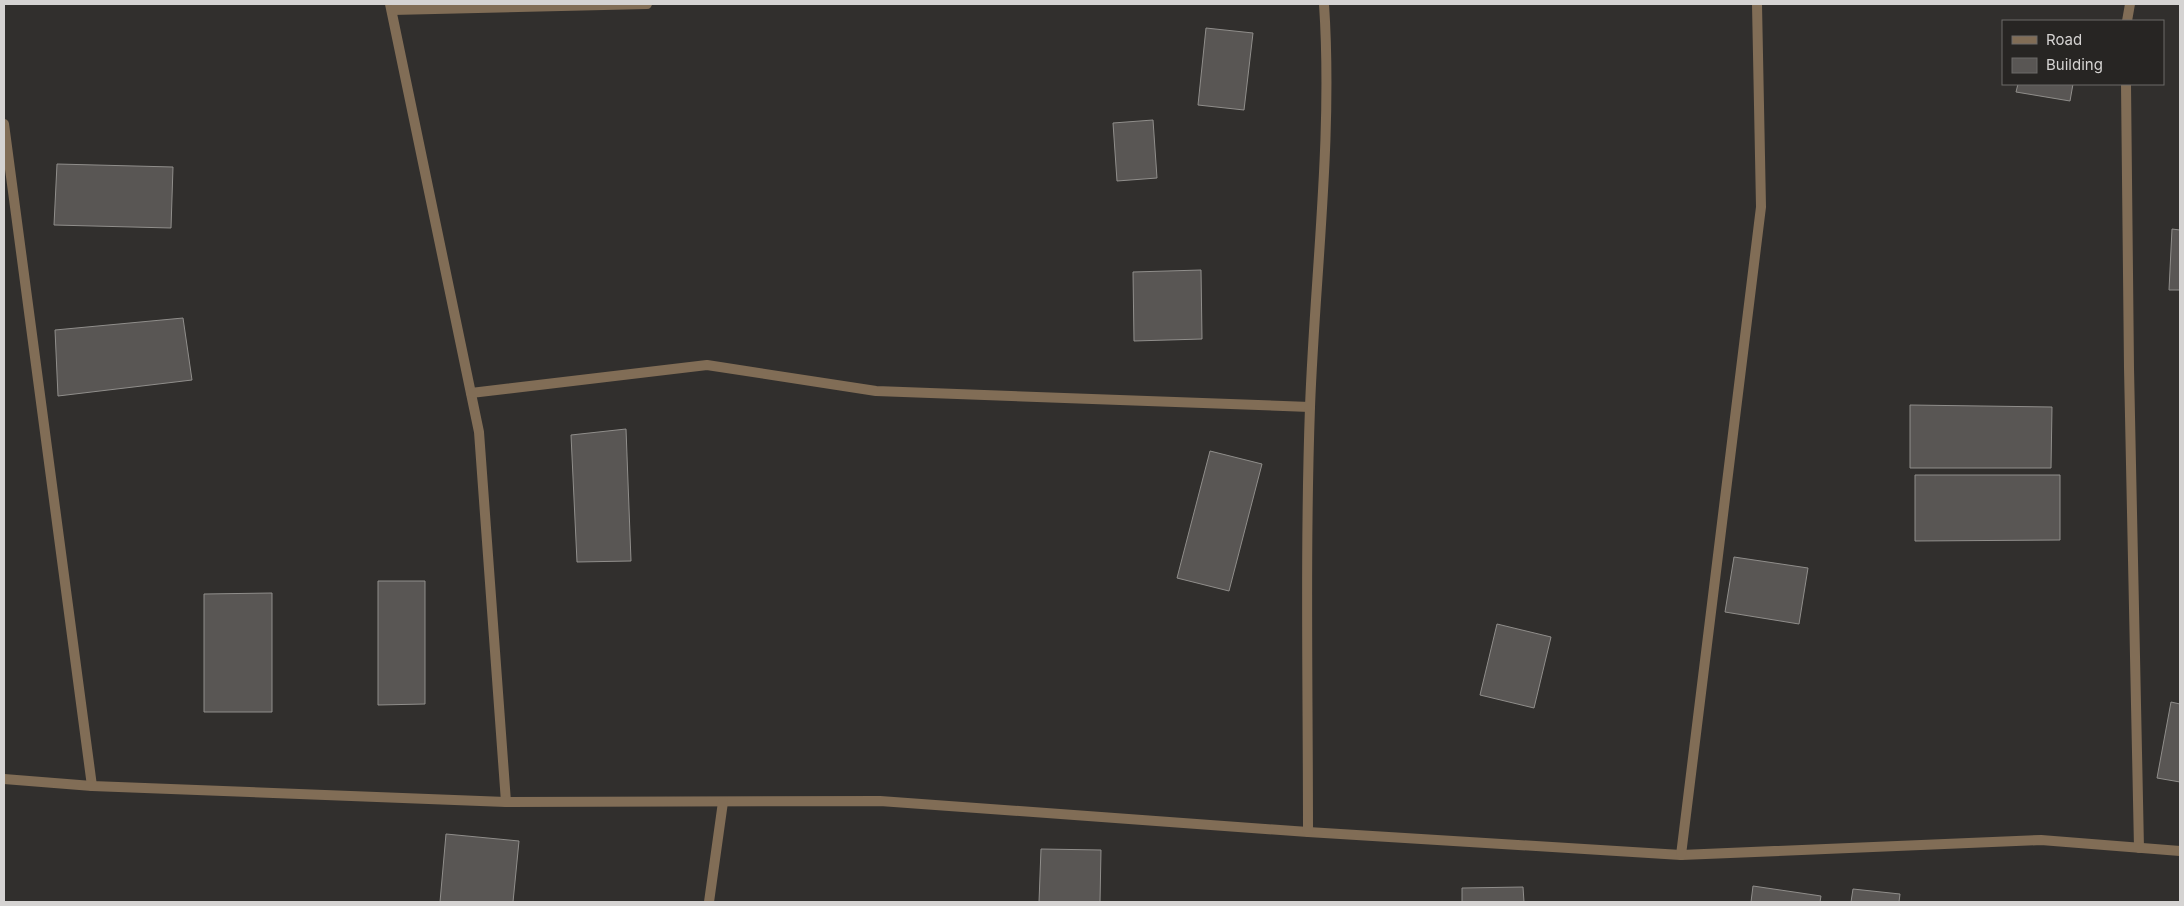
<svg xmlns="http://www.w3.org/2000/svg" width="2184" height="906" font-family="Inter,sans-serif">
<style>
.building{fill:#595654;stroke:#908e8b}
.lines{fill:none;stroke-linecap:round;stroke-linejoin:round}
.minor{stroke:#816d56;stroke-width:10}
</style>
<rect width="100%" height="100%" fill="#312f2d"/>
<!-- building -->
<g class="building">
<path d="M1206 28 1253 33 1244 110 1198 105Z"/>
<path d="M2018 84H2073L2070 101 2016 92Z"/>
<path d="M1153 120 1157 178 1117 181 1113 123Z"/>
<path d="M57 164 173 167 171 228 54 225Z"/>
<path d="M2172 229 2180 230V290H2169Z"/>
<path d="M1201 270 1202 339 1134 341 1133 272Z"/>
<path d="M183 318 192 380 58 396 55 330Z"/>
<path d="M1910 405 2052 407 2051 468H1910Z"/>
<path d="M626 429 631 561 577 562 571 435Z"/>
<path d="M1210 451 1262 464 1229 591 1177 578Z"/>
<path d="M1915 475H2060V540L1915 541Z"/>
<path d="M1734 557 1808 568 1799 624 1725 612Z"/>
<path d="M378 581H425V704L378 705Z"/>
<path d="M272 593V712H204V594Z"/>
<path d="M1497 624 1551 637 1534 708 1480 695Z"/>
<path d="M2171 702 2180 704V782L2157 778Z"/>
<path d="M446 834 519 841 513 902H440Z"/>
<path d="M1041 849 1101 850 1100 902H1039Z"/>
<path d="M1753 886 1821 896 1820 902H1751Z"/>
<path d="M1523 887 1524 902H1462V888Z"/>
<path d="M1853 889 1900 894 1899 902H1851Z"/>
</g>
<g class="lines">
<!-- minor -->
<g class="minor">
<path d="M390 4 479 432 506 802"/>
<path d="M392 10 647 4"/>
<path d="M2127 21 2130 4"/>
<path d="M2126 84 2129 368 2139 848"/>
<path d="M4 124 92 786"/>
<path d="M471 393 707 365 876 391 1310 407"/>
<path d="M4 779 92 786 506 802 880 801 1308 832 1681 855 2041 840 2180 851"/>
<path d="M1308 832C1308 691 1305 549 1310 407 1315 273 1333 138 1324 4"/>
<path d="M1681 855 1761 207 1757 4"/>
<path d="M709 902 723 802"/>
</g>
</g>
<!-- border -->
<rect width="2184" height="906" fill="none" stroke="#d5d3d2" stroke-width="10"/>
<!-- legend -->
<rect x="2002" y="20" width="162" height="65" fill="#272523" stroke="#6d6b69"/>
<rect x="2012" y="36" width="25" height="8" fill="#816d56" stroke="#6d6b69"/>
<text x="2046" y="45" font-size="15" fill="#d5d3d2">Road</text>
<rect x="2012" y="58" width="25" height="15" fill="#595654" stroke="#6d6b69"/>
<text x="2046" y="70" font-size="15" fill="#d5d3d2">Building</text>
</svg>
